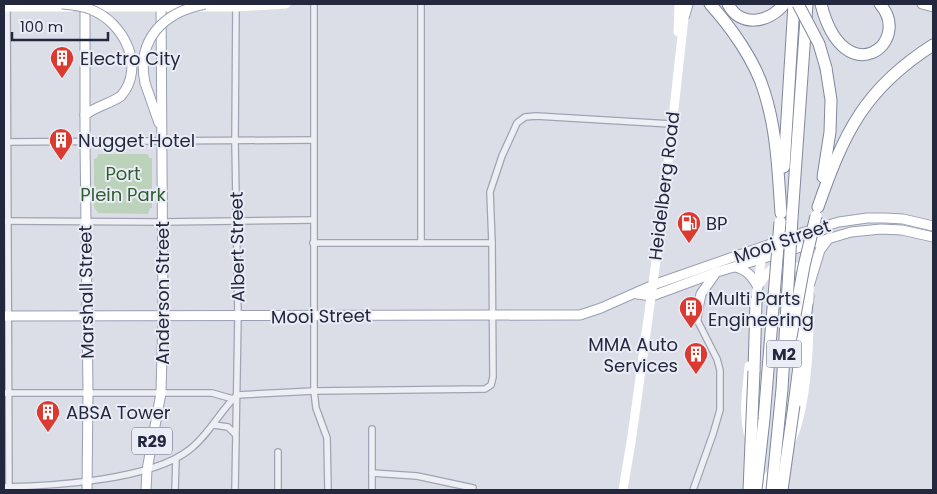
<svg xmlns="http://www.w3.org/2000/svg" width="937" height="494" font-family="Poppins,sans-serif">
<style>
.green{fill:#bcd2bb}
.lines{fill:none;stroke-linecap:round;stroke-linejoin:round}
.street-casing{stroke:#a0a3b1;stroke-width:8}
.primary-casing{stroke:#999fb4;stroke-width:11}
.highway-casing{stroke:#81879f;stroke-width:13}
.street{stroke:#eeeff5;stroke-width:5.5}
.secondary{stroke:#fff;stroke-width:9}
.primary{stroke:#fff;stroke-width:9}
.highway{stroke:#fff;stroke-width:11}
.primary-bridge-casing{stroke:#999fb4;stroke-width:11;stroke-linecap:butt}
.highway-bridge-casing{stroke:#81879f;stroke-width:13;stroke-linecap:butt}
.primary-bridge{stroke:#fff;stroke-width:9}
.highway-bridge{stroke:#fff;stroke-width:11}
.labels{text-anchor:middle;dominant-baseline:central;stroke-width:4;stroke-linejoin:round;paint-order:stroke}
.shield{fill:#eaedf5;stroke:#5f6376;stroke-width:1}
.shield-label{font-size:16px;font-weight:bold;fill:#24283f}
.poi-label{font-size:18px;fill:#24283f;stroke:#eaedf5;text-anchor:start}
.park-label{font-size:18px;fill:#305c30;stroke:#eaedf5}
.street-label{font-size:18px;fill:#24283f;stroke:#eaedf5}
</style>
<rect width="100%" height="100%" fill="#dbdde7"/>
<!-- green -->
<path class="green" d="M98 154H148L149 158H152V208H150L148 214 98 213 94 207V159L97 158Z"/>
<g class="lines">
<!-- street casing -->
<g class="street-casing">
<g id="street">
<path d="M314 4V391L316 408 327 438 328 490"/>
<path d="M421 4V243"/>
<path d="M7 5C7 166 8 327 9 488"/>
<path d="M4 142 312 140"/>
<path d="M4 221 162 222 313 220"/>
<path d="M313 243H492"/>
<path d="M688 302 717 359 720 370V410L713 434 693 490"/>
<path d="M4 393H212L233 399"/>
<path d="M214 425 228 427 235 434"/>
<path d="M372 429V490"/>
<path d="M278 452V490"/>
<path d="M372 473 417 476 473 488"/>
<path d="M4 487C53 486 151 480 189 450 209 435 219 412 237 395L314 391 485 389 491 385 493 377 492 243 490 192 502 156 517 123 525 117 536 116 671 124"/>
<path d="M175 490 176 459"/>
<path d="M235 490 238 316 235 141 236 5"/>
</g>
</g>
<!-- primary casing -->
<g class="primary-casing">
<g id="primary">
<path d="M85 4V141L88 393 87 490"/>
<path d="M922 4 933 7"/>
<path d="M685 15 688 4"/>
<path d="M145 83 159 123"/>
<path d="M85 115C96 106 110 104 121 96"/>
<path d="M735 267C747 270 752 276 758 287"/>
<path d="M810 283 820 250 829 238"/>
<path d="M637 294 652 296 717 272 851 232 881 229 902 230 933 237"/>
<path d="M4 316 580 315 601 308 653 285 805 232 839 222 867 218H885L903 219 933 226"/>
<path d="M696 319 701 294 715 274"/>
<path d="M146 490 147 470 161 393 163 316 161 4"/>
</g>
</g>
<!-- highway casing -->
<g class="highway-casing">
<g id="highway">
<path d="M710 4C731 27 755 61 764 91 777 131 778 172 781 213"/>
<path d="M728 4C740 28 769 23 784 4"/>
<path d="M821 4C844 95 914 43 880 4"/>
<path d="M784 167 794 4"/>
<path d="M823 177 830 132 831 100 826 68"/>
<path d="M818 207C844 133 864 89 933 45"/>
<path d="M792 218 807 4"/>
<path d="M754 371 756 301"/>
<path d="M794 405 808 296"/>
</g>
</g>
<!-- street -->
<use href="#street" class="street"/>
<!-- secondary -->
<g class="secondary">
<path d="M4 7H71"/>
<path d="M84 7H236L286 4"/>
<path d="M678 32 679 4"/>
<path d="M760 283C764 278 767 272 773 269 782 263 801 265 806 274"/>
<path d="M809 301 810 251"/>
<path d="M755 306 762 254 765 249 770 245"/>
<path d="M749 366C747 392 742 414 750 439"/>
<path d="M792 439C805 409 809 354 809 321"/>
<path d="M623 490 632 436 662 217 685 9"/>
<path d="M766 490 768 477 771 473"/>
</g>
<!-- primary -->
<use href="#primary" class="primary"/>
<!-- highway -->
<use href="#highway" class="highway"/>
<!-- primary-bridge casing -->
<g class="primary-bridge-casing">
<g id="primary-bridge">
<path d="M62 4C72 5 83 6 92 10 124 23 146 67 121 96"/>
<path d="M145 83C136 39 164 12 205 4"/>
</g>
</g>
<!-- highway-bridge casing -->
<g class="highway-bridge-casing">
<g id="highway-bridge">
<path d="M798 4 819 44 826 68"/>
<path d="M791 337 804 266 816 216"/>
<path d="M749 490 754 371"/>
<path d="M756 490 764 419 780 222"/>
<path d="M772 490 782 389 792 218"/>
<path d="M782 490 794 405"/>
</g>
</g>
<!-- primary-bridge -->
<use href="#primary-bridge" class="primary-bridge"/>
<!-- highway-bridge -->
<use href="#highway-bridge" class="highway-bridge"/>
</g>
<!-- icons -->
<defs>
<g id="building-pin" transform="scale(1.25)"><path d="M0 17L-7.5 6A9.5 9.5 0 1 1 7.5 6Z" fill="#db3a31" stroke="#eaedf5"/><path d="M-4-6H4V6H1V3H-1V6H-4ZM-2.5-4.3h1.7v1.8h-1.7ZM.8-4.3h1.7v1.8H.8ZM-2.5-1h1.7V.8h-1.7ZM.8-1h1.7V.8H.8Z" fill="#fff"/></g>
<g id="fuel-pin" transform="scale(1.25)"><path d="M0 17L-7.5 6A9.5 9.5 0 1 1 7.5 6Z" fill="#db3a31" stroke="#eaedf5"/><path d="M-5.5-6h7V0h2V4h1.3V-2.5L3-4.5l.8-.8L6-3V5H2.5V1h-1V6h-7ZM-4.2-4.7v3.2H.2V-4.7Z" fill="#fff"/></g>
</defs>
<g fill-rule="evenodd">
<use href="#building-pin" x="62" y="58"/>
<use href="#building-pin" x="61" y="140"/>
<use href="#fuel-pin" x="689" y="223"/>
<use href="#building-pin" x="691" y="308"/>
<use href="#building-pin" x="696" y="354"/>
<use href="#building-pin" x="48" y="412"/>
</g>
<g class="labels">
<!-- shield labels -->
<g class="shield">
<rect x="766.5" y="340.5" width="35" height="27" rx="4"/>
<rect x="132" y="427.5" width="40" height="27" rx="4"/>
</g>
<g class="shield-label">
<text x="784" y="354">M2</text>
<text x="152" y="441">R29</text>
</g>
<!-- poi labels -->
<g class="poi-label">
<text x="80" y="58">Electro City</text>
<text x="78" y="140">Nugget Hotel</text>
<text x="706" y="223">BP</text>
<text x="708" y="298">Multi Parts<tspan x="708" dy="21">Engineering</tspan></text>
<text x="678" y="344" text-anchor="end">MMA Auto<tspan x="678" dy="21">Services</tspan></text>
<text x="66" y="412">ABSA Tower</text>
</g>
<!-- park labels -->
<g class="park-label">
<text x="123" y="173">Port<tspan x="123" dy="21">Plein Park</tspan></text>
</g>
<!-- street labels -->
<g class="street-label">
<text transform="translate(664 186) rotate(-83)">Heidelberg Road</text>
<text transform="translate(782 241) rotate(-19)">Mooi Street</text>
<text transform="translate(237 247) rotate(-91)">Albert Street</text>
<text transform="translate(86 292) rotate(-91)">Marshall Street</text>
<text transform="translate(162 293) rotate(-90)">Anderson Street</text>
<text transform="translate(321 316) rotate(-1)">Mooi Street</text>
</g>
</g>
<!-- border -->
<rect width="937" height="494" fill="none" stroke="#24283f" stroke-width="10"/>
<!-- scale -->
<path d="M12 32v8h96v-8" fill="none" stroke="#24283f" stroke-width="2.5"/>
<text x="20" y="32" font-size="15" fill="#24283f" stroke="#eaedf5" stroke-width="4" paint-order="stroke">100 m</text>
</svg>
